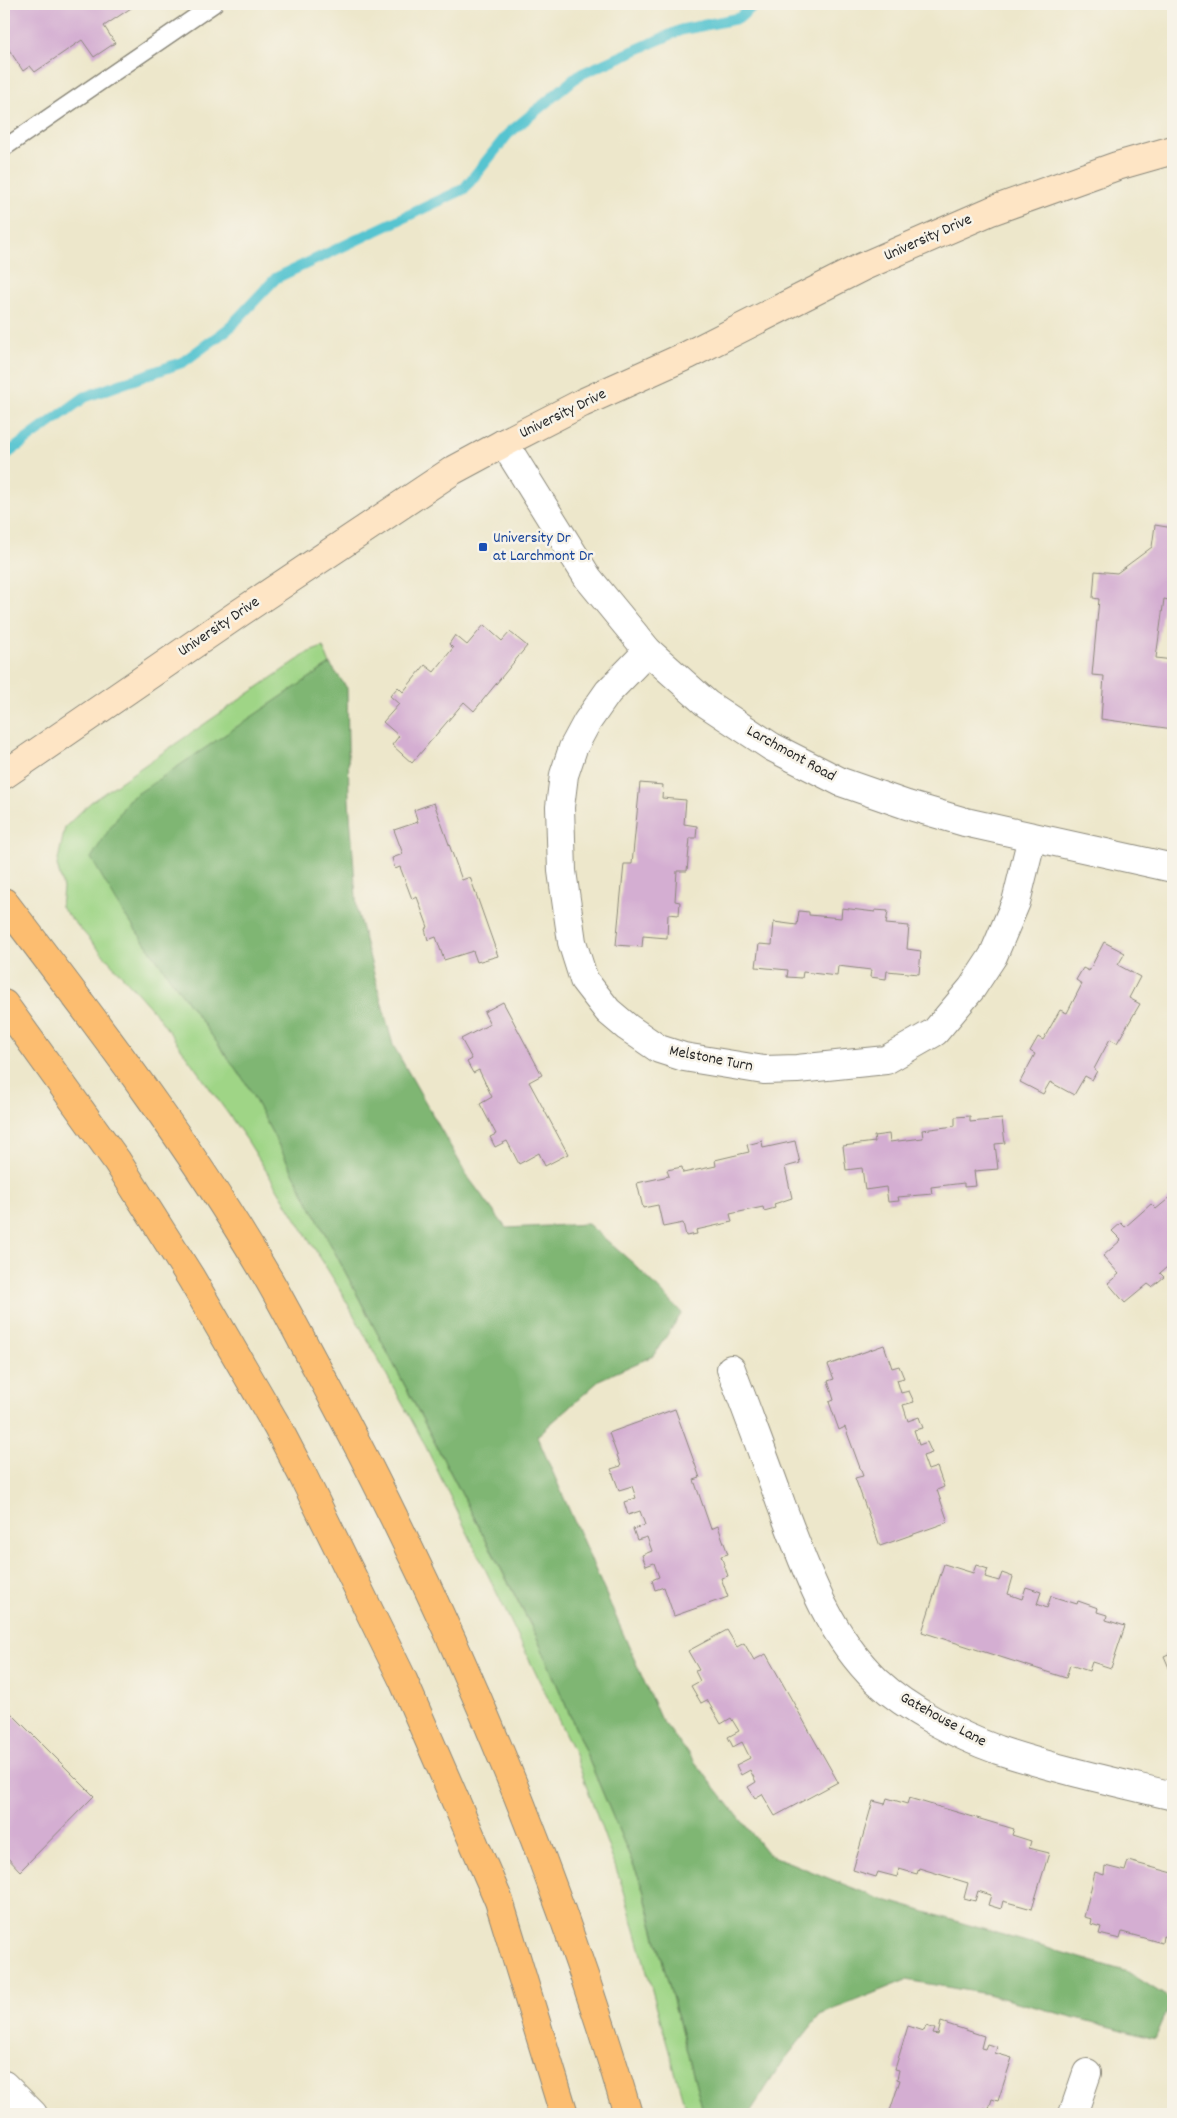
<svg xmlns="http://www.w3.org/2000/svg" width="1177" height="2118" font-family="Dekko,sans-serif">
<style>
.green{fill:#9fd586;stroke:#658058}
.forest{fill:#7fb673;stroke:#55704f}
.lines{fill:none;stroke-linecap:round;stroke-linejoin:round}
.stream{stroke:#57c4d0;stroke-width:11}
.building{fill:#d4aed2}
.service-casing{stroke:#8c897b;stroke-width:19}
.minor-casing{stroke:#8c897b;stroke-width:30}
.secondary-casing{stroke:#8c897b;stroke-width:30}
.motorway-casing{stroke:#8c897b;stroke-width:30}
.service{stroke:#fff;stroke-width:16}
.minor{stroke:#fff;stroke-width:28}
.secondary{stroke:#fee5c5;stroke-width:28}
.motorway{stroke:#fcbd6f;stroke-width:28}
.transit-dot{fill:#1a4fb4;stroke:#f7f3e8;stroke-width:2}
.labels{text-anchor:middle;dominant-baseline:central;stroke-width:5;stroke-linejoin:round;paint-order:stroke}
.street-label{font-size:16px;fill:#2b2b2b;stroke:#f7f3e8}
.transit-label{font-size:16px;fill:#164399;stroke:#f7f3e8;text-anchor:start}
</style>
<rect width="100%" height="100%" fill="#f7f3e8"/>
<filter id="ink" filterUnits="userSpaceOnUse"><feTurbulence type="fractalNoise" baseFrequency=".02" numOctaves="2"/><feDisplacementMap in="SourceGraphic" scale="10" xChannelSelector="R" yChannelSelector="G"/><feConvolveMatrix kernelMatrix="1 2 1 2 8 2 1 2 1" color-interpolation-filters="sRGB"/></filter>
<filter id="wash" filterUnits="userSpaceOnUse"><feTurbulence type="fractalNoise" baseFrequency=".0096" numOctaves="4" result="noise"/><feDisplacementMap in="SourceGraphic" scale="20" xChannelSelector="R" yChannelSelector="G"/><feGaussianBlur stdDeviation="1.12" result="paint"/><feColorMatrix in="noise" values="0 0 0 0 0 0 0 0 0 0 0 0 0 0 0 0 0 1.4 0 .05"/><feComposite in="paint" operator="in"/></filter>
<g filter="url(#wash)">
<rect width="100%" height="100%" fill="#ede7cb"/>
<!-- green -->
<path class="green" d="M323 647 330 664 130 799 122 911 246 1083 537 1638 641 1883 704 2114H687L624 1891 574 1752 424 1443 339 1288 247 1140 157 1015 61 907 63 888 57 865 65 827 91 802 309 652Z"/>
<!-- forest -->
<path class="forest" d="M330 664 347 688 349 800 357 910 393 1045 468 1177 506 1228 588 1224 635 1265 682 1313 653 1356 601 1379 537 1436 660 1718 768 1854 878 1898 1128 1972 1172 2000 1155 2039 987 1994 906 1980 820 2015 782 2063 749 2114H704L642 1885 536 1635 246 1083 122 911 91 858 128 800Z"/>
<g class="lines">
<!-- stream -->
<path class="stream" d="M4 456 85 397 183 362 228 329 276 278 464 189 508 134 579 75 681 30 739 18 755 4"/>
</g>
<g id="blocks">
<!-- building -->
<g class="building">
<path d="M4 4H137L104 26 115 43 94 57 82 40 35 72 30 66 23 71 4 42Z"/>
<path d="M1155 525 1173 528V601L1164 599 1156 658 1173 660V729L1101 719 1104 676 1092 675 1099 599 1093 598 1095 571 1117 573 1152 547Z"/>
<path d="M484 625 502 641 510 632 527 646 474 711 464 702 412 763 392 745 399 736 383 722 399 704 390 696 398 687 403 692 425 665 434 672 453 648 449 644 455 635 467 645Z"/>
<path d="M640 783 663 785 662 798 686 800 684 824 697 826 696 838H690L687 871H677L675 901 680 902 679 915 668 914 667 938 643 936 642 947 616 945 624 864H632Z"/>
<path d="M434 803 462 880 470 877 498 956 477 962 473 951 444 960 436 937 428 940 425 929 428 927 417 897 412 899 400 867 395 869 392 858 403 854 394 830 418 822 414 810Z"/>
<path d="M842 908 875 912V910L888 911 886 924 909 926 907 949 921 951 919 974 887 971 886 979 870 977 871 970 838 966 837 976 803 972 802 978 787 977 788 970 756 967 759 944 772 945 774 922 797 925 799 911 809 912V915L841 918Z"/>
<path d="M1104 942 1125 953 1118 965 1140 977 1129 998 1140 1004 1117 1043 1110 1039 1094 1069 1097 1071 1092 1080 1085 1076 1074 1095 1050 1082 1043 1094 1020 1082 1035 1054 1030 1051 1038 1037 1043 1040 1060 1010 1067 1013 1082 984 1076 980 1083 968 1089 971Z"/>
<path d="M503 1002 542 1075 529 1082 568 1154 545 1166 539 1153 519 1164 507 1141 495 1147 490 1137 496 1134 480 1104 492 1097 479 1070 473 1073 467 1062 472 1059 461 1039 490 1024 484 1012Z"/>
<path d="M970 1116V1122L1002 1119 1005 1143 995 1144 998 1169 974 1171 976 1186 964 1187V1183L931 1187 932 1194 898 1197 899 1201 888 1202 886 1187 865 1190 862 1168 846 1170 843 1146 875 1142 874 1136 889 1134 890 1142 923 1138 922 1130 955 1126V1117Z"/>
<path d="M762 1141 763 1148 795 1141 800 1163 785 1167 792 1198 774 1204 775 1208 764 1211 763 1207 730 1214 732 1222 696 1230 697 1234 686 1236 683 1223 663 1227 658 1205 643 1208 637 1183 669 1176 667 1170 682 1167 683 1173 716 1166 715 1160 749 1152 747 1145Z"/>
<path d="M1173 1195V1262L1160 1273 1164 1277 1152 1287 1148 1284 1125 1303 1108 1283 1119 1274 1103 1256 1121 1240 1112 1231 1121 1223 1125 1227 1151 1204 1156 1209Z"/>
<path d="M884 1345 892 1368 899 1366 904 1378 897 1380 901 1393 909 1391 914 1402 903 1405 908 1421 919 1417 923 1428 914 1430 919 1445 927 1442 932 1453 923 1456 928 1470 937 1467 944 1487 937 1490 948 1522 880 1546 855 1478 863 1476 845 1427 839 1430 829 1402 834 1400 828 1381 834 1379 828 1365Z"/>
<path d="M675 1409 700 1478 694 1480 711 1529 718 1526 728 1554 721 1556 728 1576 721 1578 728 1597 674 1616 664 1587 655 1590 652 1580 659 1577 654 1563 646 1566 642 1555 652 1551 647 1537 637 1540 633 1529 645 1525 640 1511 628 1515 624 1502 636 1498 632 1486 619 1490 611 1469 621 1466 609 1433Z"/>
<path d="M1173 1460V1474L1167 1465Z"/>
<path d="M944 1564 973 1573 976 1565 988 1569 985 1577 999 1581 1002 1573 1013 1577 1008 1594 1022 1599 1026 1587 1041 1592 1037 1604 1047 1608 1051 1596 1077 1604 1078 1601 1098 1608 1097 1612 1107 1615 1106 1620 1125 1626 1111 1668 1092 1662 1089 1671 1070 1665 1066 1678 922 1632Z"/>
<path d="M727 1630 737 1647 744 1643 754 1660 766 1654 838 1782 775 1816 762 1794 755 1798 748 1787 756 1782 750 1770 741 1775 736 1765 750 1758 742 1742 733 1747 728 1737 739 1731 731 1718 721 1724 707 1700 701 1703 691 1686 700 1681 695 1671 699 1670 688 1651Z"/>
<path d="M1173 1652V1677L1164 1656Z"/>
<path d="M4 1706 94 1796 20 1871 4 1854Z"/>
<path d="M887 1798 907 1804 909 1798 1014 1829 1012 1835 1031 1841 1029 1848 1049 1853 1032 1909 1003 1901 1001 1909 988 1905 991 1895 978 1891 975 1901 964 1898 968 1883 919 1868 917 1874 899 1869 897 1877 878 1872 876 1877 853 1870 873 1801 885 1804Z"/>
<path d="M1128 1861 1173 1873V1939L1163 1936 1162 1943 1122 1932 1120 1939 1099 1934 1101 1927 1091 1924 1092 1919 1084 1917 1095 1872 1104 1875 1105 1866 1125 1871Z"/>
<path d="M941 2022 984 2036 981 2048 985 2049 987 2044 997 2047 995 2053 1012 2058 998 2101 992 2099 989 2109 984 2108 982 2114H889L900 2080 897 2079 899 2070 895 2069 908 2026 924 2031 926 2026 935 2029 933 2034 938 2035Z"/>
</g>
</g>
</g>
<g filter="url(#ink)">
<use href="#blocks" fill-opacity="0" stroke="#8c897b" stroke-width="1"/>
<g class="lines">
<!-- service casing -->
<g class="service-casing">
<path id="service" d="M4 148 214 4"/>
</g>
<!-- minor casing -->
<g class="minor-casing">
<g id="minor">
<path d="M504 443 588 578 648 651 707 704 772 747 841 782 907 805 965 822 1173 868"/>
<path d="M648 651 608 692 587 722 573 748 564 775 560 807 562 871 572 942 584 980 608 1011 627 1027 659 1049 684 1057 764 1070 797 1069 886 1060 935 1032 972 988 993 956 1016 902 1032 837"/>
<path d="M731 1369C748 1414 765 1459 781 1504 805 1567 827 1633 877 1681 908 1710 959 1736 998 1750 1055 1769 1115 1782 1173 1796"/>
<path d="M4 2085 33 2114"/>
<path d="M1073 2114 1087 2073"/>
</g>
</g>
<!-- secondary casing -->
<g class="secondary-casing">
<path id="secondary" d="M4 775 241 612 452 471 504 443 582 403 688 355 862 267 991 211 1117 166 1173 150"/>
</g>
<!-- motorway casing -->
<g class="motorway-casing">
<g id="motorway">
<path d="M4 902C94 1020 186 1139 262 1268 284 1305 304 1345 325 1383 450 1616 553 1860 628 2114"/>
<path d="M4 1004 117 1161 191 1278 278 1428 303 1476 403 1680 499 1901 564 2114"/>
</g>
</g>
<!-- service -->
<use href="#service" class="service"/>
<!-- minor -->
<use href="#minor" class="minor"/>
<!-- secondary -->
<use href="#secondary" class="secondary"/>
<!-- motorway -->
<use href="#motorway" class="motorway"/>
</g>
</g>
<!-- markers -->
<rect class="transit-dot" x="478" y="542" width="10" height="10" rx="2.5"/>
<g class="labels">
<!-- street labels -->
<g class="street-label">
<text transform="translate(928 238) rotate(-24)">University Drive</text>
<text transform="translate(563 414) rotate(-26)">University Drive</text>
<text transform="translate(219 627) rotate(-34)">University Drive</text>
<text transform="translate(791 754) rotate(29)">Larchmont Road</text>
<text transform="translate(711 1059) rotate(11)">Melstone Turn</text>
<text transform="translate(943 1720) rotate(29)">Gatehouse Lane</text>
</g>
<!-- transit labels -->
<g class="transit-label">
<text x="493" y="538">University Dr<tspan x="493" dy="18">at Larchmont Dr</tspan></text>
</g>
</g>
<!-- margin -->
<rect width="1177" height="2118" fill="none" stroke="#f7f3e8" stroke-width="20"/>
</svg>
